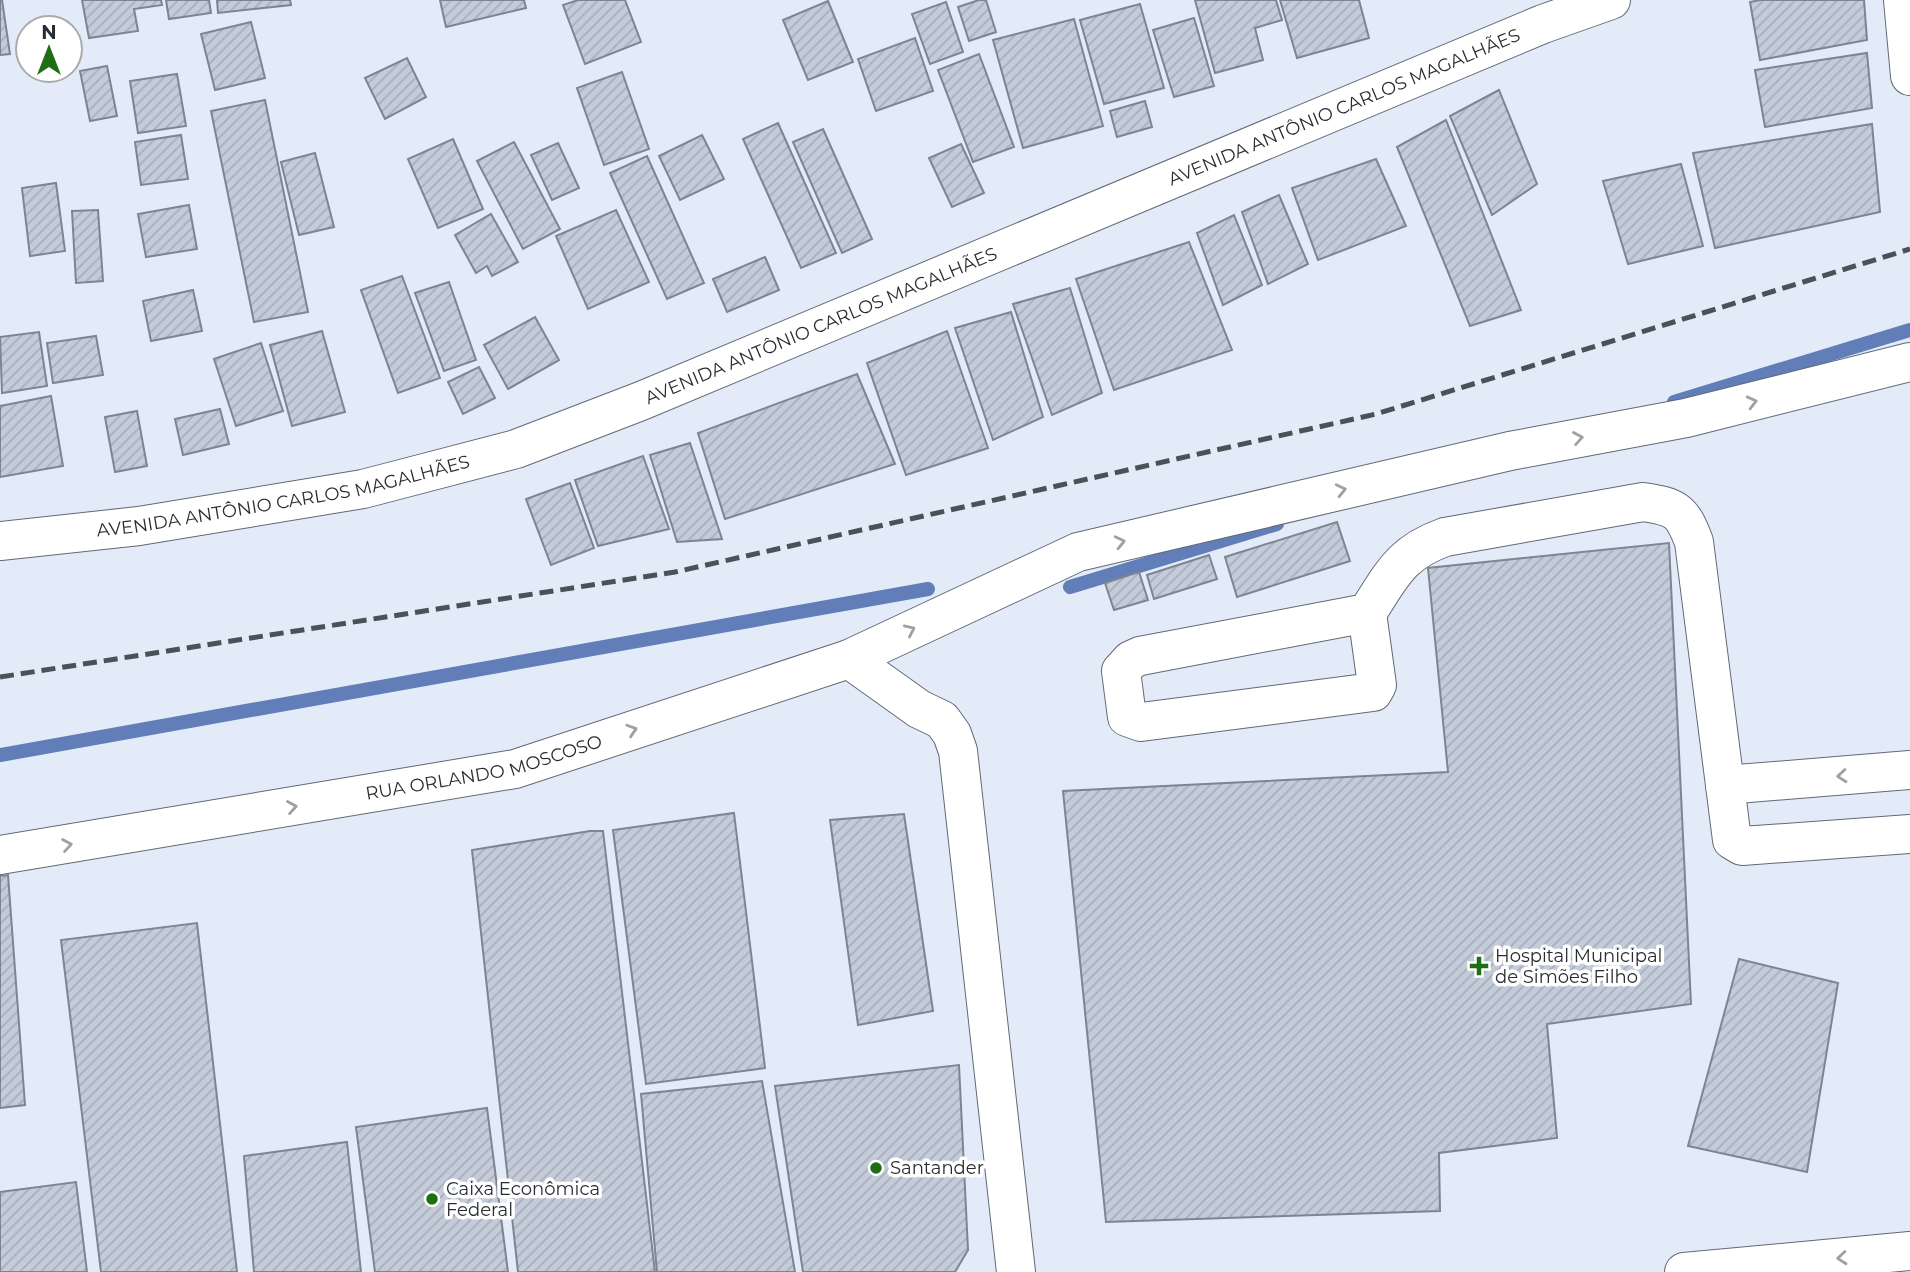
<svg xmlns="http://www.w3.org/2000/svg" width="1910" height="1272" font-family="Montserrat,sans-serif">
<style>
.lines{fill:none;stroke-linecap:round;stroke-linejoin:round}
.stream{stroke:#617eb8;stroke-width:14}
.building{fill:url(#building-hatch);stroke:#7e8592;stroke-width:2}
.minor-casing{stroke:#626975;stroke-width:40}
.major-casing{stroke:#626975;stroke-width:40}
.minor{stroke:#fff;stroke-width:38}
.major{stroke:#fff;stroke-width:38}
.rail{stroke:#4c5057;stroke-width:5;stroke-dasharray:14 7;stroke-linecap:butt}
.oneway{stroke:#9fa0a2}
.poi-dot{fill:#1e6e13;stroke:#fff;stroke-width:2.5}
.labels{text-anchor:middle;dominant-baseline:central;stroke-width:7;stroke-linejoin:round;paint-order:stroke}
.street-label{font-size:18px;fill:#292c31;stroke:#fff}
.poi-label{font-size:18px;fill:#292c31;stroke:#fff;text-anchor:start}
</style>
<defs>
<pattern id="building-hatch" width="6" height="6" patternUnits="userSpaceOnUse" patternTransform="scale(1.75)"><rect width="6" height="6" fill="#c4cbd9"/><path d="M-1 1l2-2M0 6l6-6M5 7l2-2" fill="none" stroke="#a8aebb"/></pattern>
</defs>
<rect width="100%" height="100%" fill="#e3ebf9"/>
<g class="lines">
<!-- stream -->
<g class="stream">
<path d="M1674 402 1910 330"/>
<path d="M1070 587 1277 524"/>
<path d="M0 755 928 589"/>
</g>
</g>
<!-- building -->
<g class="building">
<path d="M0 0H2L10 54 0 55Z"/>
<path d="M82 0H161L162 5 134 9 138 31 89 38Z"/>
<path d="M166 0H209L211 13 169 19Z"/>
<path d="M217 0H290L291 5 218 13Z"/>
<path d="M440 0H524L526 8 446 27Z"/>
<path d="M578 0H625L641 42 585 64 563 5Z"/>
<path d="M979 0H986L996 32 969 41 958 7Z"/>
<path d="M1195 0H1276L1282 20 1255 28 1263 60 1215 73Z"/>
<path d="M1280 0H1359L1369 38 1297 58Z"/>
<path d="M1760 0H1864L1867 40 1760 60 1750 2Z"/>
<path d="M828 1 853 62 808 80 783 20Z"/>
<path d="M946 2 963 52 930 64 912 14Z"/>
<path d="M1140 4 1164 88 1104 104 1080 20Z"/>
<path d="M1194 18 1214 86 1174 97 1153 30Z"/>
<path d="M1074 19 1103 126 1023 148 993 40Z"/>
<path d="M251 22 265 78 215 90 201 34Z"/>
<path d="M915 38 933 91 876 111 858 59Z"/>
<path d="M1867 53 1872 108 1765 127 1755 70Z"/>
<path d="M979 54 1014 147 973 162 938 70Z"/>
<path d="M407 58 426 97 385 119 365 78Z"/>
<path d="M107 66 117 116 90 121 80 71Z"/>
<path d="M622 72 649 149 604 165 577 88Z"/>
<path d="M177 74 186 126 138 133 130 81Z"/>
<path d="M1499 90 1537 184 1492 215 1450 116Z"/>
<path d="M265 100 308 312 254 322 211 111Z"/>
<path d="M1145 101 1152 127 1117 137 1110 111Z"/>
<path d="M1446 120 1521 310 1470 326 1397 147Z"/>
<path d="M778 123 836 253 801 268 743 139Z"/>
<path d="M1872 124 1880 212 1715 248 1693 153Z"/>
<path d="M823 129 872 239 842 253 793 142Z"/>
<path d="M181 135 188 179 141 185 135 142Z"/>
<path d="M702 135 724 179 680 200 659 156Z"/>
<path d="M453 139 483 209 438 228 408 159Z"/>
<path d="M514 142 560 229 523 249 477 161Z"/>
<path d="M558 143 579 188 552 200 531 155Z"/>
<path d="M961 144 984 193 952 207 929 158Z"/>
<path d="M315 153 334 227 299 235 281 162Z"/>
<path d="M647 156 704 283 667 299 610 173Z"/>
<path d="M1376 159 1406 226 1318 260 1292 188Z"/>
<path d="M1681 164 1703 246 1628 264 1603 181Z"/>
<path d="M56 183 65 251 30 256 22 188Z"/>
<path d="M1279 195 1308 264 1268 284 1242 212Z"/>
<path d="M189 205 197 249 146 257 138 214Z"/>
<path d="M98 210 103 281 76 283 72 211Z"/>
<path d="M616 210 649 282 588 309 556 236Z"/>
<path d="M491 214 518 262 492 276 487 266 476 273 455 235Z"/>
<path d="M1234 215 1262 285 1223 305 1197 233Z"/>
<path d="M1189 242 1232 350 1114 390 1076 279Z"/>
<path d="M765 257 779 290 727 312 713 279Z"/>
<path d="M402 276 440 378 398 393 361 290Z"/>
<path d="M449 282 476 360 444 371 415 293Z"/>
<path d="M1070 288 1102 393 1052 415 1013 304Z"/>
<path d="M193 290 202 331 151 341 143 301Z"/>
<path d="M1011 312 1043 417 993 440 955 328Z"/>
<path d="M535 317 559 360 508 389 484 345Z"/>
<path d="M322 331 345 412 292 426 270 345Z"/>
<path d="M947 331 988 448 906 475 867 363Z"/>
<path d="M39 332 47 386 2 393 0 337Z"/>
<path d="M96 336 103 375 53 383 47 343Z"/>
<path d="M261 343 283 411 236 426 214 359Z"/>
<path d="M479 367 495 398 463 414 448 382Z"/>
<path d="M857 374 895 464 725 519 698 433Z"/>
<path d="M51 396 63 466 0 477V406Z"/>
<path d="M220 409 229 444 183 455 175 419Z"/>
<path d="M137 411 147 466 115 472 105 417Z"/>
<path d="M690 443 722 539 677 542 650 455Z"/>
<path d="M643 456 669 529 598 546 575 480Z"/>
<path d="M570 483 594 548 551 565 526 499Z"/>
<path d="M1337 522 1350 561 1237 597 1225 557Z"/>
<path d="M1669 543 1691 1004 1547 1024 1557 1138 1439 1153 1440 1211 1106 1222 1063 791 1448 772 1428 568Z"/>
<path d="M1209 555 1217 579 1154 599 1147 575Z"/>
<path d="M1139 572 1148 600 1114 610 1105 583Z"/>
<path d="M734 813 765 1068 646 1084 613 830Z"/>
<path d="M904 814 933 1011 858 1025 830 820Z"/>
<path d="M590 831H603L655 1272H518L472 850Z"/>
<path d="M8 875 25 1105 0 1108V876Z"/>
<path d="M197 923 237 1272H101L61 940Z"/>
<path d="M1739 959 1838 983 1807 1172 1688 1146Z"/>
<path d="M959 1065 968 1250 955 1272H803L775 1086Z"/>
<path d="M762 1081 795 1272H657L641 1094Z"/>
<path d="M487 1108 508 1272H375L356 1127Z"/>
<path d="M347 1142 361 1272H254L244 1156Z"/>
<path d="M76 1182 87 1272H0V1192Z"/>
</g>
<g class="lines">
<!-- minor casing -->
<g class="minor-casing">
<g id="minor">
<path id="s1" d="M0 541 139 526 363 489 516 449 641 401 1543 24 1611 0"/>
<path d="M1367 613 1140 656 1131 660 1121 671 1127 717 1141 722 1373 692 1377 685 1367 613C1392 575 1400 553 1445 537L1643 502C1676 507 1682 510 1694 542L1732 840 1742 846 1910 834"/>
<path d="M849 659 919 709 942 720 952 734 958 751 1016 1272"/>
<path d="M1725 785 1910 770"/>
<path id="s2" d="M0 855 515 769 849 659 1078 552 1510 451 1686 418 1910 362"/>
</g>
</g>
<!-- major casing -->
<g class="major-casing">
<g id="major">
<path d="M1903 0 1910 76"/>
<path d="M1684 1272 1910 1251"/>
</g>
</g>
<!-- minor -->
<use href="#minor" class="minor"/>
<!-- major -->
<use href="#major" class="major"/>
<!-- rail -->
<path class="rail" d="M0 677 675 572 1376 414 1910 249"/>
</g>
<!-- one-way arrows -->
<defs><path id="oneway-chevron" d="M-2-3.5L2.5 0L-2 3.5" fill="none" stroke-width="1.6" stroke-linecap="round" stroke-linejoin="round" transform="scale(1.75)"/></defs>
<g class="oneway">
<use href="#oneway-chevron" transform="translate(1752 402) rotate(-14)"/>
<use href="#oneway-chevron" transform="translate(1578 438) rotate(-10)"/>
<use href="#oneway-chevron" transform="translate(1341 490) rotate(-13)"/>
<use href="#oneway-chevron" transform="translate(1120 542) rotate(-13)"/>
<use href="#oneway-chevron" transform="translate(910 630) rotate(-25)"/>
<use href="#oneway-chevron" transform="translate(632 730) rotate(-18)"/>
<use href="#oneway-chevron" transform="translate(1842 776) rotate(175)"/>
<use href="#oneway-chevron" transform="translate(292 807) rotate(-10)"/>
<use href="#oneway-chevron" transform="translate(67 845) rotate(-9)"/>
<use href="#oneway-chevron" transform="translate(1842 1258) rotate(175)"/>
</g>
<!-- markers -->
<g class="poi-dot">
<path d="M1475.5 955.5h7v7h7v7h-7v7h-7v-7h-7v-7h7z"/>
<circle cx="876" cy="1168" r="7"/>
<circle cx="432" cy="1199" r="7"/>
</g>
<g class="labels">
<!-- street labels -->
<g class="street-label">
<text stroke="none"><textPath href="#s1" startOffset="1421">AVENIDA ANTÔNIO CARLOS MAGALHÃES</textPath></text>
<text stroke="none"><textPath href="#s1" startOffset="854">AVENIDA ANTÔNIO CARLOS MAGALHÃES</textPath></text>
<text stroke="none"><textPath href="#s1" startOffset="287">AVENIDA ANTÔNIO CARLOS MAGALHÃES</textPath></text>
<text stroke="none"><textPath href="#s2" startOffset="492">RUA ORLANDO MOSCOSO</textPath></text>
</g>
<!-- poi labels -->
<g class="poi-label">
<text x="1495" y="956">Hospital Municipal<tspan x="1495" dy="21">de Simões Filho</tspan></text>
<text x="890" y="1168">Santander</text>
<text x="446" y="1189">Caixa Econômica<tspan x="446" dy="21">Federal</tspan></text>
</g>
</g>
<!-- north arrow -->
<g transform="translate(49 49)"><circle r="33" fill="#ffffff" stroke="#a9abad" stroke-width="2"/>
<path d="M0-5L12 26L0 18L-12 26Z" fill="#1e6e13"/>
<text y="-10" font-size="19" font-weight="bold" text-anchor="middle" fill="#292c31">N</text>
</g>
</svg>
